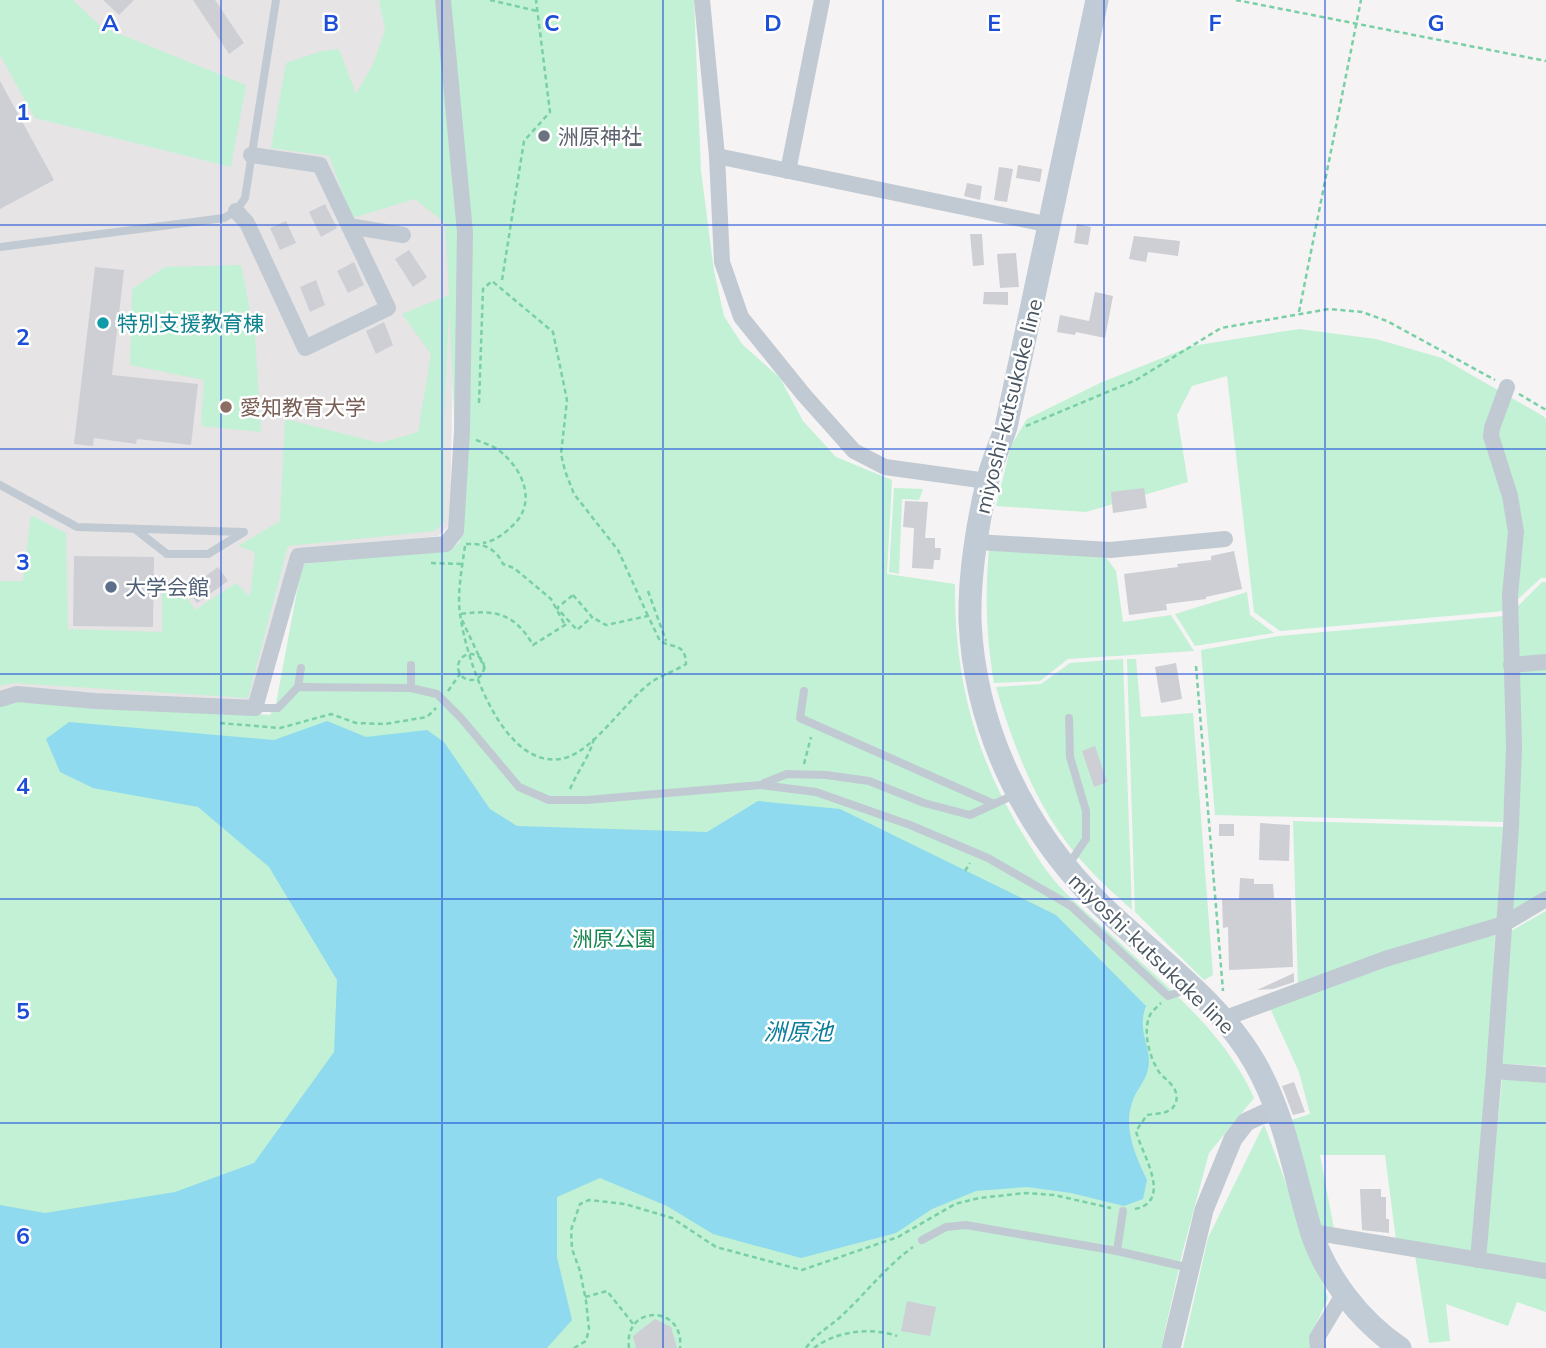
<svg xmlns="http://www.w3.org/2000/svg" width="1546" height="1348" font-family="Mulish,'Noto Sans JP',sans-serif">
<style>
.education{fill:#e6e4e5}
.green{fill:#c2f1d5}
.water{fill:#8fdaee}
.building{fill:#cdcfd5}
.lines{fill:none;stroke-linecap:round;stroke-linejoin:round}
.path{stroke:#79d0a6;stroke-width:2.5;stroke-dasharray:5 3.5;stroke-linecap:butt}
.service{stroke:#c1cad2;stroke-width:8}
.minor{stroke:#c1cad2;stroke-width:16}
.tertiary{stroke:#c1cad2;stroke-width:19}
.secondary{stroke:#c0cbd6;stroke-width:23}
.grid{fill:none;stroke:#1d4ed8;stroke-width:2;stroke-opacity:0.55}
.worship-dot{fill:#6b7280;stroke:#fff;stroke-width:2.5}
.culture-dot{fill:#0f9aa8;stroke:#fff;stroke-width:2.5}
.education-dot{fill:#8d6e63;stroke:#fff;stroke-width:2.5}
.service-dot{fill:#5c6f8a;stroke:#fff;stroke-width:2.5}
.labels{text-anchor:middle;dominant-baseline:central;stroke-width:5;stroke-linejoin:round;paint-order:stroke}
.worship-label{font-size:21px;fill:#5b616d;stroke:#fff;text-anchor:start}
.culture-label{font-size:21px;fill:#0d838f;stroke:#fff;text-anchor:start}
.street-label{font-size:21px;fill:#4a5661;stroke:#fff}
.education-label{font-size:21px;fill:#785e54;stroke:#fff;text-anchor:start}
.service-label{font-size:21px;fill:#4e5e75;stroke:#fff;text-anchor:start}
.park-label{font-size:21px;fill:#17864f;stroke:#fff}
.water-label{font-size:23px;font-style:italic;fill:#0c7c9b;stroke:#fff}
.grid-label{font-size:23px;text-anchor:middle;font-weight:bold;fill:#1d4ed8;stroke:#fff;stroke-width:5;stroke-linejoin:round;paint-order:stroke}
</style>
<rect width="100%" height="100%" fill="#f5f3f3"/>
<!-- education -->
<path class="education" d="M0 0H427L454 288 450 525 438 536 291 550 252 703 14 688 0 691Z"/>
<!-- green -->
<g class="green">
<path d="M0 0H73L100 26 246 85 231 167 35 118 0 55Z"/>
<path d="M379 0H694L701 171 714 271 724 316 742 344 780 378 803 421 836 457 892 480 887 574 955 584C954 676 975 758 1024 836 1035 854 1047 873 1061 888 1083 911 1108 931 1131 953 1178 996 1228 1039 1254 1098L1209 1153 1183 1250 1161 1348H0V706L21 701 270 715 276 704 302 564 452 549 460 541 449 307 444 424V522L435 531 288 546 248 698 13 683 0 686V581H23L31 515 66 533 68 629 162 632V594L179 585 195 610 236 583 250 597 255 552 238 546 280 521 285 419 380 443 418 432 431 354 402 314 449 295 445 223 415 199 352 218 329 156 271 148 286 63 322 51 339 49 356 94 373 64 385 30Z"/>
<path d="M241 265 255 335 261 432 201 426 204 380 130 365 132 289 165 267Z"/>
<path d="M1299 329 1376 339 1442 358 1543 416 1546 419V578H1541L1505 611 1280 631 1254 612 1227 376 1192 386 1177 415 1188 482 1086 512 996 506 1011 446 1027 419 1100 383 1192 346Z"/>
<path d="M894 488 923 489 919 500 902 499 899 574 889 572Z"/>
<path d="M989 548 1105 556 1116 571 1123 622 1171 615 1194 651 1068 659 1040 681 994 683C986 635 985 597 989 548Z"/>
<path d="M1542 582H1546V656L1517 659 1515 609Z"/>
<path d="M1247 592 1250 615 1274 633 1195 646 1175 614Z"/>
<path d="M1504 616 1508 744 1503 822 1215 815 1201 650 1279 636Z"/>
<path d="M1123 659 1132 910C1118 897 1102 883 1089 869 1041 819 1015 752 996 687L1041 684 1070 663Z"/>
<path d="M1127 659H1136L1141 717 1193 713 1213 975 1204 980 1135 912Z"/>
<path d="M1546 669V897L1509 918 1516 670Z"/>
<path d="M1293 821 1503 827 1499 922 1298 986Z"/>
<path d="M1546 911V1066L1501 1064 1511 931Z"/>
<path d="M1495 935 1488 1070 1473 1254 1396 1240 1385 1155H1320L1334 1229 1319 1227 1291 1120 1310 1114 1299 1072 1269 1006 1386 965Z"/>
<path d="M1502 1079 1546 1083V1264L1485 1254Z"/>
<path d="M1264 1124 1328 1298 1311 1335 1313 1348H1183L1208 1238Z"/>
<path d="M1415 1255 1546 1276V1312L1517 1302 1508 1326 1446 1304 1450 1341 1429 1343Z"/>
</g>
<!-- water -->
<path class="water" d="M327 721 366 737 427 730 444 742 490 809 517 826 707 832 758 801 840 809 1056 915 1146 1006C1136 1032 1153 1049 1148 1069 1146 1081 1135 1091 1132 1103 1123 1129 1136 1157 1147 1180L1143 1199 1124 1206 1071 1193 1027 1187 976 1191 932 1209 896 1233 801 1258 713 1234 667 1206 600 1178 557 1197V1257L572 1320 547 1348H0V1205L45 1213 175 1192 254 1163 334 1052 337 980 269 867 198 807 93 788 60 772 46 739 69 722 274 740Z"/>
<!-- building -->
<g class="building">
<path d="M103 0H134L119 15Z"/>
<path d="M193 0H215L244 43 229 54Z"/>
<path d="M0 81 54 180 0 209Z"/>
<path d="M1018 165 1042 169 1040 182 1016 178Z"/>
<path d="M999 167 1013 169 1007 202 994 200Z"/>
<path d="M967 183 982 186 980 200 964 196Z"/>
<path d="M325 204 337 228 321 237 309 212Z"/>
<path d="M286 221 296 243 280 250 270 228Z"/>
<path d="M1077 224 1091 227 1088 245 1074 243Z"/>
<path d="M970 234H982L984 265 973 266Z"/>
<path d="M1134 236 1180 241 1178 256 1148 252 1146 262 1129 259Z"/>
<path d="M409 250 427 277 413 287 395 259Z"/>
<path d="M1016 253 1019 287 1000 288 997 254Z"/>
<path d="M354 262 364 285 348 293 337 271Z"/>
<path d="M95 267 124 270 112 375 198 384 191 445 137 439 136 444 94 438 93 446 74 444Z"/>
<path d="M316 280 325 305 310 312 300 287Z"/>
<path d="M984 292H1008V305L983 304Z"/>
<path d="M1095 292 1113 296 1105 338 1076 332 1075 335 1057 332 1060 315 1089 321Z"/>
<path d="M384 322 393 345 376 354 366 331Z"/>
<path d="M1144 488 1147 508 1113 513 1111 492Z"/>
<path d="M905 501 928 502 925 538H935V548H941L940 560H934L933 569 912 568 914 528 903 527Z"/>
<path d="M1234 551 1242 589 1206 597V599L1166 604 1167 610 1129 615 1124 574 1178 567 1177 564 1211 560V556Z"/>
<path d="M74 556 154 557 153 627 73 626Z"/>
<path d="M218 567 228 581 197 603 187 590Z"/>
<path d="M1176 663 1182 699 1161 703 1155 667Z"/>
<path d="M1095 746 1107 782 1094 787 1082 751Z"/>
<path d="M1260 823 1290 825 1289 861 1259 860Z"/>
<rect x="1219" y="824" width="15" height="12"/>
<path d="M1240 878 1254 879V884H1273L1274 898H1291L1293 967 1229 970 1228 927 1223 928 1222 899H1239Z"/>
<path d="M1294 973V982L1273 989 1257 990Z"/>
<path d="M1294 1082 1305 1112 1293 1115 1282 1086Z"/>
<path d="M1360 1189H1381V1197H1386V1219H1389V1233L1362 1230Z"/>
<path d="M907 1301 936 1307 930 1336 901 1331Z"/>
<path d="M655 1319 671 1327 677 1348H636L633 1336Z"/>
</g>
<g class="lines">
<!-- path -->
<g class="path">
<path d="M490 0 537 11"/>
<path d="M1236 0 1546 61"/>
<path d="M502 280 524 141 550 112 536 0"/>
<path d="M1299 312 1361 0"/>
<path d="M1519 394 1546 410"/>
<path d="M479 403 483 289 492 281 553 332 567 400 561 454 565 471 574 494 618 550 648 616"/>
<path d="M1026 426 1136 380 1221 328 1329 309 1362 312 1387 321 1495 380"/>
<path d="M476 440C484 443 494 446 501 452 525 472 537 505 511 527 503 535 494 541 483 543"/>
<path d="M466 544C482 543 496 548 503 564L514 568 551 599 565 625"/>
<path d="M465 546C462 568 457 592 460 614 466 660 504 774 565 758 594 750 624 703 649 684 660 675 674 672 686 664 685 642 674 649 660 641L648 616 606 625 592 617"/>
<path d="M431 563 462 564"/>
<path d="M648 591 666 641"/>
<path d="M573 595 592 617 577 630 557 608Z"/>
<path d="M461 614C496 609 515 614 533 645L565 625 568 621"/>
<path d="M462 620 485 669"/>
<circle cx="471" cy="667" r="13"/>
<path d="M1196 666 1223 991"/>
<path d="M448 691 460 674"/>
<path d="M220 723 280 728 331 714 356 723 385 724 427 717 436 708"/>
<path d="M804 764 811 737"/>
<path d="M570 789C577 772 590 756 594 738"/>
<path d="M965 871 970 863"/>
<path d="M1135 1209C1174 1201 1141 1153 1136 1131L1147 1115C1153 1114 1163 1114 1168 1111 1177 1107 1179 1096 1174 1088 1170 1082 1164 1078 1159 1072 1150 1058 1142 1032 1150 1015 1152 1011 1157 1007 1161 1003"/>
<path d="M585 1297 607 1291 634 1325"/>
<path d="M574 1348 586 1341 589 1329 586 1301 580 1271 572 1249 571 1230 580 1204 589 1200 625 1204 672 1218 716 1247 802 1270 898 1237 955 1204 979 1198 1026 1193 1054 1195 1111 1208"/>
<path d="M629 1348C623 1304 685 1304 680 1348"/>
<path d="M806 1348C815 1335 826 1329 838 1319 864 1296 884 1268 913 1247"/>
<path d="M814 1348C836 1331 871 1327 897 1336"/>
</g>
<!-- service -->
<g class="service">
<path d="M0 247 224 218 236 211 245 198 276 0"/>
<path d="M0 485 77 527 244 532 208 554H167L135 529"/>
<path d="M298 687 301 668"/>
<path d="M411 688V665"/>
<path d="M804 691 800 718 994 804"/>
<path d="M255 708H278L298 687 411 688 437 694 461 718 519 787 549 800H587L761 785 816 792 910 825 988 858 1071 906 1168 996 1188 989"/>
<path d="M764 783 787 774 826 775 869 781 924 803 970 815 1016 794"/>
<path d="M1069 864 1086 839V811L1070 757 1069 718"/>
<path d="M922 1240 946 1227 966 1225 1117 1251 1190 1268"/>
<path d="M1117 1251 1123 1211"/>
</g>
<!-- minor -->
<g class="minor">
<path d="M702 0 717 156 722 262 741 317 804 395 854 451 885 467 987 481"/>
<path d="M251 155 320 165 349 226 403 235"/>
<path d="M717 156 1050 225"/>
<path d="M788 171 822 0"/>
<path d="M236 211 247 223 305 348 388 308 349 226"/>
<path d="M976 542 1110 550 1225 539"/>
<path d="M1511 665 1546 662"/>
<path d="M0 699 17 694 95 701 255 708 298 556 446 544 456 531 462 431 465 232 443 0"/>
<path d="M1223 1019 1385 959 1504 924 1546 899"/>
<path d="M1494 1071 1546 1075"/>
<path d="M1312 1232 1546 1271"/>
<path d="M1478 1260 1494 1071 1511 827 1514 747 1510 595 1516 532 1510 496 1491 436 1492 428 1507 387"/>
<path d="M1318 1348 1317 1338 1344 1293"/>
</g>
<!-- tertiary -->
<path class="tertiary" d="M1171 1348 1204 1210 1233 1139 1246 1122 1276 1108"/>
<!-- secondary -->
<path class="secondary" d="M1097 0 1006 427C1000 445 991 464 987 483 977 527 969 576 970 621 975 730 1025 831 1102 906 1153 955 1220 1001 1255 1063 1285 1115 1294 1174 1311 1231 1326 1277 1360 1321 1400 1348"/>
</g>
<!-- grid -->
<path class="grid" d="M221 0V1348M442 0V1348M663 0V1348M883 0V1348M1104 0V1348M1325 0V1348M0 225H1546M0 449H1546M0 674H1546M0 899H1546M0 1123H1546"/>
<!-- markers -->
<circle class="worship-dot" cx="544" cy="136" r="7"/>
<circle class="culture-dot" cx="103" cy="323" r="7"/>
<circle class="education-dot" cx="226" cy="407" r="7"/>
<circle class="service-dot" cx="111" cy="587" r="7"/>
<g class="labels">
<!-- worship labels -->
<g class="worship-label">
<text x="558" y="136">洲原神社</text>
</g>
<!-- culture labels -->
<g class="culture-label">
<text x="117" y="323">特別支援教育棟</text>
</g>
<!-- street labels -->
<g class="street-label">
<text transform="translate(1008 406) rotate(-76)">miyoshi-kutsukake line</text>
<text transform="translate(1152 953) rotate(44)">miyoshi-kutsukake line</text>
</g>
<!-- education labels -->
<g class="education-label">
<text x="240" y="407">愛知教育大学</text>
</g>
<!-- service labels -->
<g class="service-label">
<text x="125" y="587">大学会館</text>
</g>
<!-- park labels -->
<g class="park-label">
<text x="614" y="938">洲原公園</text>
</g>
<!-- water labels -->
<g class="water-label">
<text x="798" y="1031">洲原池</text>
</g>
</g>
<g class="grid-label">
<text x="110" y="31">A</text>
<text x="331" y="31">B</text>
<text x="552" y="31">C</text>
<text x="773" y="31">D</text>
<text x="994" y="31">E</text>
<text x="1215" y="31">F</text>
<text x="1436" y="31">G</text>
<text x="23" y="120">1</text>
<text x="23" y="345">2</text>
<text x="23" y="570">3</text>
<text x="23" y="794">4</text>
<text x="23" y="1019">5</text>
<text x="23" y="1244">6</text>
</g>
</svg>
